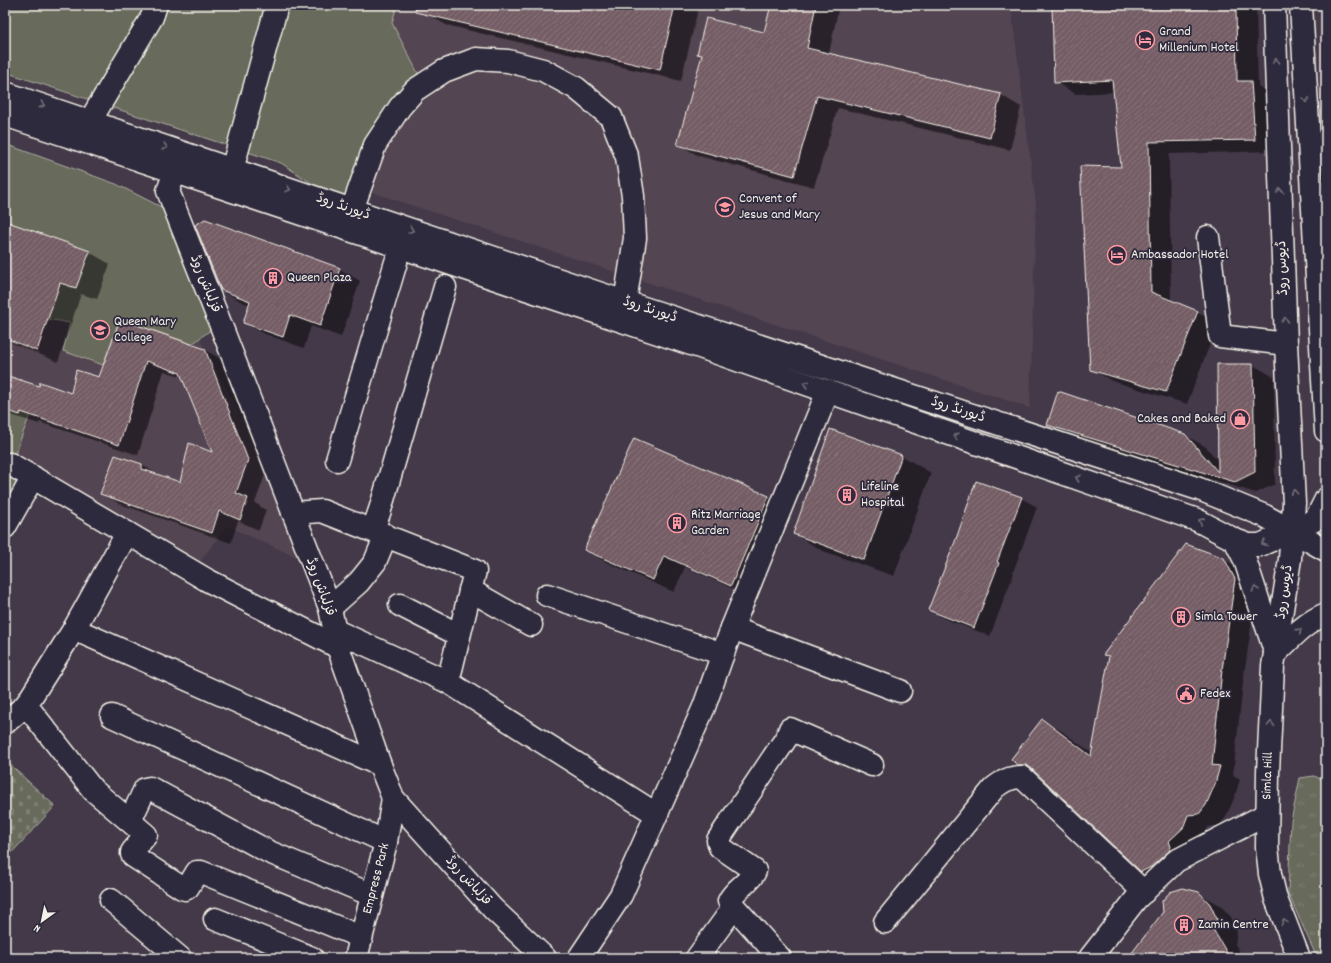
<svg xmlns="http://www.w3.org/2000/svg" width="1331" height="963" font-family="Dekko,'Playpen Sans Arabic',sans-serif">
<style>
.built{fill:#534451}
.grass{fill:#676a5b;stroke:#aeaea2}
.cemetery{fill:url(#cemetery-stones);stroke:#aeaea2}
.park{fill:url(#park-tufts);stroke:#aeaea2}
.shadow{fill:#0007}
.building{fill:url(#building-hatch);stroke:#f4f1e8}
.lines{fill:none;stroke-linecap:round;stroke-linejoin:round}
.minor-casing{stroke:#f4f1e8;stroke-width:25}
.major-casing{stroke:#f4f1e8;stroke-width:25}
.minor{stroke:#2f2a3d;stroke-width:22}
.major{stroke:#2f2a3d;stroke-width:22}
.oneway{stroke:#747079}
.labels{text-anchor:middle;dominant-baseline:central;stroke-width:3.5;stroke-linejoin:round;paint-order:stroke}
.poi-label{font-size:14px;fill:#f4f1e8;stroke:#2f2a3d;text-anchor:start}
.street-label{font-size:14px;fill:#f4f1e8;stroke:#2f2a3d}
</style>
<defs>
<pattern id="cemetery-stones" width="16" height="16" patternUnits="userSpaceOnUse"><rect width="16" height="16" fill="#676a5b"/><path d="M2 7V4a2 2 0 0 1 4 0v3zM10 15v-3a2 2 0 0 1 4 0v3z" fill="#7d8073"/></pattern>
<pattern id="park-tufts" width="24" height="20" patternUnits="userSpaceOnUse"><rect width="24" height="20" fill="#676a5b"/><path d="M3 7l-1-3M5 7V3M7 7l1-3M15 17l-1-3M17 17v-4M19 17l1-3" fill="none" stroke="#7d8073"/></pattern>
<pattern id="building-hatch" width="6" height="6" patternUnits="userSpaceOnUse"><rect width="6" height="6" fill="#755d65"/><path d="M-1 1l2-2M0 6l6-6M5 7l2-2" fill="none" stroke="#89757b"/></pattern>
</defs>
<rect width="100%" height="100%" fill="#443949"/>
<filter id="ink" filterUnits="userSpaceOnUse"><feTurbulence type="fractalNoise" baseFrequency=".025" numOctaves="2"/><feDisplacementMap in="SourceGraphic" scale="8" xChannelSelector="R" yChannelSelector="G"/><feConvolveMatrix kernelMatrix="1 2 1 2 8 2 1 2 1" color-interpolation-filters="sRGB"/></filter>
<g filter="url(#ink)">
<!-- built -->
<g class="built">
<path d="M5 5H1011L1036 204 1030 408 5 72Z"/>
<path d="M5 144 116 184 293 513 312 564 227 526 192 572 33 477 5 527Z"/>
</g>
<!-- grass -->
<g class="grass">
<path d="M5 5H397L392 23 423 83 411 93 352 210 281 163 5 72Z"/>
<path d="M5 144 116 184 179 216 220 323 192 344 120 319 103 365 63 351 70 323 48 319 60 283 76 288 89 251 5 221Z"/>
<path d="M5 407 30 415 11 464 33 477 5 527Z"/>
</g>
<!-- cemetery -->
<path class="cemetery" d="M5 760 55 806 5 860Z"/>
<!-- park -->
<path class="park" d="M1314 776 1326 781V958H1317L1288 893 1291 821 1300 778Z"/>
<!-- shadow -->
<g class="shadow">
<path d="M427 5H699L681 81 446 25 425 13Z"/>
<path d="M772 5H838L839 6 829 54 1001 95 1021 107 1010 150 838 108 814 187 699 156 678 144 702 56 698 54 765 33Z"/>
<path d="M1053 5H1256L1258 86 1271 94 1275 151 1169 154 1171 301 1198 312 1218 323 1187 404 1112 381 1091 369 1122 168 1115 92 1076 94 1055 82Z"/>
<path d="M5 222 89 252 110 264 97 299 81 294 58 362 5 340Z"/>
<path d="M339 269 360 281 341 337 311 326 304 348 265 334 244 323 250 305 242 302 221 290Z"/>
<path d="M121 320 205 350 224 361 266 472 255 503 266 510 259 530 238 521 231 543 120 504 101 494 142 465 159 475 181 483 214 454 183 377 164 371 138 455 39 422V424L5 413V376L39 387 71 394 99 379Z"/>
<path d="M1253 365 1274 377 1275 484 1256 493 1069 436 1048 424 1185 435 1206 447 1219 462Z"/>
<path d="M831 431 902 456 931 473 894 576 823 551 794 534Z"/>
<path d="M635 439 769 497 789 509 752 597 685 567 674 592 606 562 585 550Z"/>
<path d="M1021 498 1037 507 1013 572 1014 573 990 636 945 619 929 610Z"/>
<path d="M1224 559 1245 572 1256 592 1243 683 1233 775 1240 779 1235 796 1226 817 1220 825 1208 827 1203 839 1163 884 1142 872 1041 776H1039L1017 764 1042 720 1063 732 1093 754 1110 658 1105 655Z"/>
<path d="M1198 893 1220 905 1231 917 1237 932 1235 944 1243 958H1130Z"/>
</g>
<!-- building -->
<g class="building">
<path d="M416 5H675L660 70 415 12Z"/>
<path d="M771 5H816L807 48 1001 94 990 138 817 96 794 176 677 145 702 55 697 54 706 18 764 32Z"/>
<path d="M1052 5H1236L1237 81H1251L1255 140 1149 142 1151 292 1198 311 1166 392 1090 370 1080 166 1121 167 1112 80 1054 83Z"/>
<path d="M205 219 340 268 320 326 290 315 283 337 243 323 250 301 221 290 195 225Z"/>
<path d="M5 221 90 251 76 288 60 283 37 351 5 338Z"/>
<path d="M120 319 205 349 248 460 236 493 248 498 240 520 219 511 212 533 100 494 115 455 142 464V469L180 482 189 443 212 452 180 373 146 361 119 445 21 412 20 415 5 410V375L39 386 40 382 71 393 76 370 99 377Z"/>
<path d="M1217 364H1253L1255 472 1235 482 1047 425 1058 391 1185 434 1218 472Z"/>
<path d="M830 429 902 455 864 560 793 534Z"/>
<path d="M634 438 769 496 731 586 664 556 653 580 584 550Z"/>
<path d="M976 481 1022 497 997 562 999 563 974 628 928 610 956 539Z"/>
<path d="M1186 544 1224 558 1235 579 1222 670 1212 765 1220 766 1215 784 1206 805 1199 814 1188 815 1183 828 1169 841 1171 847 1169 851 1151 867 1141 872 1031 768 1026 765H1017L1011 759 1042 719 1091 756 1109 656 1103 655Z"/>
<path d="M1183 888 1199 892 1210 904 1217 919 1214 931 1230 958H1128L1163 912 1162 901 1170 892Z"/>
</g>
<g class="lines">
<!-- minor casing -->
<g class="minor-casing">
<g id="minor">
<path d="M90 121 152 17 156 5"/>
<path d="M232 170 277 5"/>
<path d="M175 172 168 191 220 323 330 608 338 647 380 765 393 798 493 909 545 958"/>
<path d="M352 210 375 145 400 107 415 90 444 71 476 59 508 61 543 70 576 88 611 117 627 157 633 196 635 238 625 302"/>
<path d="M1208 237 1220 336 1286 344"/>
<path d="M337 460 396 262"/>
<path d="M10 464 207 580 338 647"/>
<path d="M293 513 322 511 475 571 448 682"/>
<path d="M5 527 33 477"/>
<path d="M373 530 380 510 445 287"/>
<path d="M470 590 531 625"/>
<path d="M547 595 723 654"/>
<path d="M400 605 459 635"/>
<path d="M330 608 359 582 375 562 386 535"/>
<path d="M732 628 900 691"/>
<path d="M74 629 380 765"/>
<path d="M334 630 448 682 656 814"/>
<path d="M26 705 93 790 146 835 132 852V854L133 856 182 888 185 889 188 887 197 872H201L361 937"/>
<path d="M112 716 386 842"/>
<path d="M5 723 26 705 74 629 127 533"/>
<path d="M130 821 145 789 150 788 269 852 372 895"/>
<path d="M111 900 180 958"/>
<path d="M215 919 312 958"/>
<path d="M885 922 994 788C1003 781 1010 777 1022 777L1144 892"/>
<path id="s1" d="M356 958 386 842 393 798"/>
<path d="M579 958 621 895 704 707 732 628 828 391"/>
<path d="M697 958 734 907"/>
<path d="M780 958 729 901C735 888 750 883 755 871L720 847 718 840 787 737 790 729 872 765"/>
<path d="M1090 958 1136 899 1176 861 1267 814"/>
</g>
</g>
<!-- major casing -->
<g class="major-casing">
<g id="major">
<path d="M1274 5 1286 344 1294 503 1290 559 1273 666 1268 772 1267 847 1270 874 1276 899 1299 958"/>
<path d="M1301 5 1326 431"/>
<path d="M5 93 625 302 1199 489 1265 516 1326 550"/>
<path d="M5 115 697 346 1197 520 1235 540 1249 545H1260L1293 531 1313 521 1317 517 1326 499"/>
<path d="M1235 540 1245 560 1274 648"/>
<path d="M1276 653C1291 638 1306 622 1326 614"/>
</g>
</g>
<!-- minor -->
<use href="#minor" class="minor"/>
<!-- major -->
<use href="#major" class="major"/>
</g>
<!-- one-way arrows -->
<defs><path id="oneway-chevron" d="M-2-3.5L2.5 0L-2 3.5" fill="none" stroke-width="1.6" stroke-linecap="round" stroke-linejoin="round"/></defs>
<g class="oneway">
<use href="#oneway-chevron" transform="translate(1276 61) rotate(-92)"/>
<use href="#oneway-chevron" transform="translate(1306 100) rotate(87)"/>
<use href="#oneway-chevron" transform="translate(42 105) rotate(18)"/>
<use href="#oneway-chevron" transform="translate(165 147) rotate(19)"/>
<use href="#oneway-chevron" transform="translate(288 189) rotate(19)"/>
<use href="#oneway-chevron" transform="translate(1280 191) rotate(-92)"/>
<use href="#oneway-chevron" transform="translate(411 230) rotate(19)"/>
<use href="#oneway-chevron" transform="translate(1285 320) rotate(-92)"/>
<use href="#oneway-chevron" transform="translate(806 384) rotate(-161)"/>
<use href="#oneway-chevron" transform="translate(956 436) rotate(-161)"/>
<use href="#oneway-chevron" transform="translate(1078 478) rotate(-161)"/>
<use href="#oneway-chevron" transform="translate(1294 492) rotate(-93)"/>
<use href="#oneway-chevron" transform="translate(1201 521) rotate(-156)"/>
<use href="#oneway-chevron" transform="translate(1264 543) rotate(160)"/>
<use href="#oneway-chevron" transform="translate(1255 589) rotate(-109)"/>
<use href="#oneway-chevron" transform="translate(1299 631) rotate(-41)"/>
<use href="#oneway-chevron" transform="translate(1271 724) rotate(-87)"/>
<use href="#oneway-chevron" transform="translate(1284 922) rotate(-111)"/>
</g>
</g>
<!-- icons -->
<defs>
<g id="hotel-ring" transform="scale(1)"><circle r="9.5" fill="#2f2a3d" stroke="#ff9aa2" stroke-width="1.5"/><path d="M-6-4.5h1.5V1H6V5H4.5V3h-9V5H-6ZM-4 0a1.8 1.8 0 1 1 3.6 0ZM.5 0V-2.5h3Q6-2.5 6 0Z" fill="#ff9aa2"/></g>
<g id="school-ring" transform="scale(1)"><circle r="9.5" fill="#2f2a3d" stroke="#ff9aa2" stroke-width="1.5"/><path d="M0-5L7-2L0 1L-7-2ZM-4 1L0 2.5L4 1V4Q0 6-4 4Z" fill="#ff9aa2"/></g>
<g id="building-ring" transform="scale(1)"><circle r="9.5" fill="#2f2a3d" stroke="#ff9aa2" stroke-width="1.5"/><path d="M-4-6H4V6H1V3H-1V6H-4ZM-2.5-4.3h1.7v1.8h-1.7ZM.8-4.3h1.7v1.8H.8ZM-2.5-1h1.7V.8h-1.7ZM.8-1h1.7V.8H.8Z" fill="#ff9aa2"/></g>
<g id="university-ring" transform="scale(1)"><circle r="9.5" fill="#2f2a3d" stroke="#ff9aa2" stroke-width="1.5"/><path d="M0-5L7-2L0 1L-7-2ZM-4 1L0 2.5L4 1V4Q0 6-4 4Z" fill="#ff9aa2"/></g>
<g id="shop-ring" transform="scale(1)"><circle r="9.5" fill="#2f2a3d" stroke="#ff9aa2" stroke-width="1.5"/><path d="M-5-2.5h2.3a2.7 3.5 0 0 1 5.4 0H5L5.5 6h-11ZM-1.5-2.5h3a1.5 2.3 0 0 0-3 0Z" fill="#ff9aa2"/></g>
<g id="civic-ring" transform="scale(1)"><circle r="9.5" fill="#2f2a3d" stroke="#ff9aa2" stroke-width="1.5"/><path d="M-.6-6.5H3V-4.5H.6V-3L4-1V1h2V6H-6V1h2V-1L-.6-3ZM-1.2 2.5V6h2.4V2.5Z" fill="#ff9aa2"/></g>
</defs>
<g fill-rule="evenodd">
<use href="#hotel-ring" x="1145" y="40"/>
<use href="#school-ring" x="725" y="207"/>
<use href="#hotel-ring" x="1117" y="255"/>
<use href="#building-ring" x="273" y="278"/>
<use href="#university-ring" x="100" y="330"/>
<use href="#shop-ring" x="1240" y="419"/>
<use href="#building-ring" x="847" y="495"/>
<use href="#building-ring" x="677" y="523"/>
<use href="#building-ring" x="1181" y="617"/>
<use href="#civic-ring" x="1186" y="694"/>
<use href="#building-ring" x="1184" y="925"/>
</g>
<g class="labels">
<!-- poi labels -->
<g class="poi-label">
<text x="1159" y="32">Grand<tspan x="1159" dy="16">Millenium Hotel</tspan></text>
<text x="739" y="199">Convent of<tspan x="739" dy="16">Jesus and Mary</tspan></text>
<text x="1131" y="255">Ambassador Hotel</text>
<text x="287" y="278">Queen Plaza</text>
<text x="114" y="322">Queen Mary<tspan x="114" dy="16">College</tspan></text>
<text x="1226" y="419" text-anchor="end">Cakes and Baked</text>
<text x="861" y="487">Lifeline<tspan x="861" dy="16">Hospital</tspan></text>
<text x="691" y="515">Ritz Marriage<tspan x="691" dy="16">Garden</tspan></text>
<text x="1195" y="617">Simla Tower</text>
<text x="1200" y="694">Fedex</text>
<text x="1198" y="925">Zamin Centre</text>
</g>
<!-- street labels -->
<g class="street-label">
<text transform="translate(343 207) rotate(19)">ڈیورنڈ روڈ</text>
<text transform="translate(1283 268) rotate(-92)">ڈیوس روڈ</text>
<text transform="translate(205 284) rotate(68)">قزلباش روڈ</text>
<text transform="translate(650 310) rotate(18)">ڈیورنڈ روڈ</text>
<text transform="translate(958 410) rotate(18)">ڈیورنڈ روڈ</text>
<text transform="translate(320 587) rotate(70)">قزلباش روڈ</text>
<text transform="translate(1285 592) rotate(-82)">ڈیوس روڈ</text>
<text transform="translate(1268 776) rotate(-88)">Simla Hill</text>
<text stroke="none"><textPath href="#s1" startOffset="82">Empress Park</textPath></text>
<text transform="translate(468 881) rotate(48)">قزلباش روڈ</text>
</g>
</g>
<!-- margin -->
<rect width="1331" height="963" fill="none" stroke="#2f2a3d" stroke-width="20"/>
<rect x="10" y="10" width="1311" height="943" fill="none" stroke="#f4f1e8" stroke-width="1.5" filter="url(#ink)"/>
<!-- north arrow -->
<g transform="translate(42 921) rotate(213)" stroke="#2f2a3d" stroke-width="3" paint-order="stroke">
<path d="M0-3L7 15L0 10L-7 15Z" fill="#f4f1e8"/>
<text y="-6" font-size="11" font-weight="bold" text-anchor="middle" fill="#f4f1e8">N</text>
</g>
</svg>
